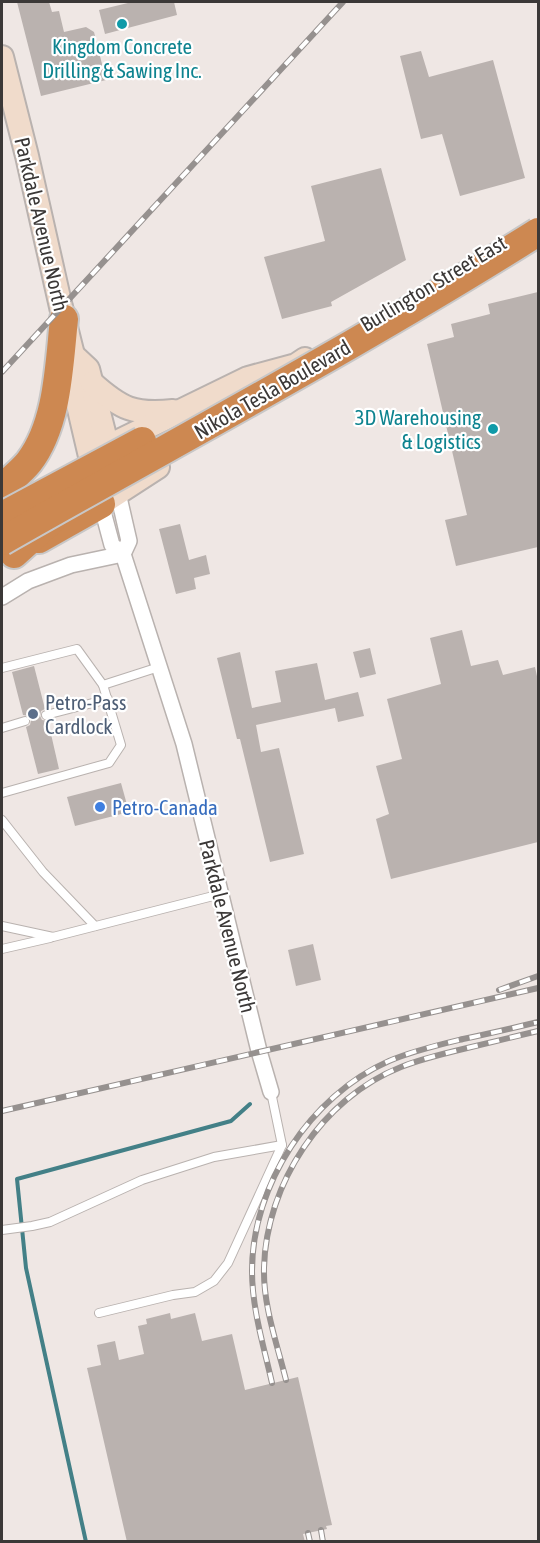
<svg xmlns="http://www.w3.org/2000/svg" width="540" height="1543" font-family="'Asap Condensed',sans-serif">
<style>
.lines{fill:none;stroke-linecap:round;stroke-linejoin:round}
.stream{stroke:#438087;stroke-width:4}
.building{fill:#bab2af}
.lane-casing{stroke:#b9b2af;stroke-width:10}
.street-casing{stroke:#b9b2af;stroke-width:18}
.secondary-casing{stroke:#b9b2af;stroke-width:26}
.highway-casing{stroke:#c8c7c7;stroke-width:32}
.lane{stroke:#fff;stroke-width:8}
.street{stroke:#fff;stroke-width:15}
.secondary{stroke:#f0dbcb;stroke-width:22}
.highway{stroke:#cd8851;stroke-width:28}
.rail-casing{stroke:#96918f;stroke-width:6}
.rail{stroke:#fff;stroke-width:4;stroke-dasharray:11;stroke-linecap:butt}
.highway-bridge-casing{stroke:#c8c7c7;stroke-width:32;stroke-linecap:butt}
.highway-bridge{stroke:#cd8851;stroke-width:28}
.culture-dot{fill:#0f9aa8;stroke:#fff;stroke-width:2}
.service-dot{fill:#5c6f8a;stroke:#fff;stroke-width:2}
.shop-dot{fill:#3f7fe0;stroke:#fff;stroke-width:2}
.labels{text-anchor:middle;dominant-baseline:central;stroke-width:4.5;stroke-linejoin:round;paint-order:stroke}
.culture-label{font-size:21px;fill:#0d838f;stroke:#fff}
.street-label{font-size:21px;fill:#3b3837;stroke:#fff}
.service-label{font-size:21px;fill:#4e5e75;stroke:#fff;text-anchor:start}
.shop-label{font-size:21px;fill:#366cbe;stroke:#fff;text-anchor:start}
</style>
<rect width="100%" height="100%" fill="#efe7e4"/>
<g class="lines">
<!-- stream -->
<path class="stream" d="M86 1542 26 1268 17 1179 231 1121 250 1104"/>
</g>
<!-- building -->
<g class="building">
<path d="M17 2H49L52 12 59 11 64 32 86 27 94 32 106 80 41 96Z"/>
<path d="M132 2H174L177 15 105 34 99 10Z"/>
<path d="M421 51 429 77 493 60 525 178 460 196 442 134 421 139 400 56Z"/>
<path d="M381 168 406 260 331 302 332 306 282 319 264 257 325 241 311 186Z"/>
<path d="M538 292V547L456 566 445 520 467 515 427 344 454 337 451 324 490 314 488 304Z"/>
<path d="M180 524 189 560 206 555 210 574 194 578 196 589 176 594 159 529Z"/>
<path d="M462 630 471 666 498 660 503 675 535 667 538 681V842L391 879 376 819 389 814 376 766 402 759 387 699 441 684 430 638Z"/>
<path d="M370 648 376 674 360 678 353 652Z"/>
<path d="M240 652 252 708 281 702 275 671 317 663 325 700 358 692 364 716 338 722 335 708 256 725 261 752 279 748 304 854 270 862 240 739H237L217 658Z"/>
<path d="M34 666 45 709 41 711 40 716 42 720 48 721 59 769 38 774 26 727 30 725 31 720 29 716 23 715 12 672Z"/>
<path d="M121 783 129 812 75 826 67 797Z"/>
<path d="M313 944 321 980 296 986 288 950Z"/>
<path d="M170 1313 171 1319 195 1313 202 1341 232 1334 245 1390 298 1377 332 1525 326 1526 327 1529 303 1534 305 1542H127L87 1368 101 1365 97 1345 115 1341 119 1360 144 1354 138 1326 147 1324 146 1319Z"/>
</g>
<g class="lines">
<!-- lane casing -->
<g class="lane-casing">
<g id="lane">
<path d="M2 668 77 649 103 685 159 667"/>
<path d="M46 715 108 699"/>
<path d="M2 728 25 721"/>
<path d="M2 793 109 763 121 745 103 685"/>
<path d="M2 820 43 872 95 926"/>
<path d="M2 926 53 937 221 894"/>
<path d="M2 949 50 938"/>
<path d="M2 1230 32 1226 50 1222 142 1180 214 1157 282 1145"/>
<path d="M99 1313 173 1295 195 1292 214 1281 228 1263 282 1145 271 1092"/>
</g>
</g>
<!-- street casing -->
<g class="street-casing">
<g id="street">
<path d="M118 493 129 541 123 554"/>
<path d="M101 504 112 545 123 554 184 744 259 1051 271 1092"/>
<path d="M2 597 28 581 71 565 123 554"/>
</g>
</g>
<!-- secondary casing -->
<g class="secondary-casing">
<g id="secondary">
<path d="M2 57 27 156 61 307 73 355 71 375 96 482"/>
<path d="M73 355 88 369 112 464"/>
<path d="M92 383C121 409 134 415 173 411"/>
<path d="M119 441 248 378 296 365 305 359"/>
<path d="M101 504 158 467"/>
</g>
</g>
<!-- highway casing -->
<g class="highway-casing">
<g id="highway">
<path d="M2 488C10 480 21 472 29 462 58 424 59 366 64 319"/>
<path d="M39 539 101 504"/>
<path d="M14 554 53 519"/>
</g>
</g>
<!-- lane -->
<use href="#lane" class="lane"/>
<!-- street -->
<use href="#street" class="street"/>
<!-- secondary -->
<use href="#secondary" class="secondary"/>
<!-- highway -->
<use href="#highway" class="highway"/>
<!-- rail casing -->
<g class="rail-casing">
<g id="rail">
<path d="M2 372 343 2"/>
<path d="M499 990 538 976"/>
<path d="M2 1111 538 988"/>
<path d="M286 1380C277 1344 263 1305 264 1268 266 1184 322 1098 401 1067 421 1059 442 1054 463 1049 488 1043 513 1037 538 1031"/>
<path d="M272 1383C264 1347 252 1309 252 1271 252 1185 310 1096 389 1061 412 1051 438 1045 463 1039 488 1034 513 1028 538 1022"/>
<path d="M321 1530 323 1542"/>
<path d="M308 1533 310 1542"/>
</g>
</g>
<!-- rail -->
<use href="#rail" class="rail"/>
<!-- highway-bridge casing -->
<g class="highway-bridge-casing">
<g id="highway-bridge">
<path d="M2 516 142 441"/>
<path d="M2 541C181 439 364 342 538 232"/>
</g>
</g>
<!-- highway-bridge -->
<use href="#highway-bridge" class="highway-bridge"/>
</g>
<!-- markers -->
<g class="culture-dot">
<circle cx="122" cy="24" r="6"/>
<circle cx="493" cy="429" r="6"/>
</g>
<circle class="service-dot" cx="33" cy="714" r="6"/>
<circle class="shop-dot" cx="100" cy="807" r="6"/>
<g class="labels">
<!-- culture labels -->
<g class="culture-label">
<text x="122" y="46">Kingdom Concrete<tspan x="122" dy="24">Drilling &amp; Sawing Inc.</tspan></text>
<text x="481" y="417" text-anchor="end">3D Warehousing<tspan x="481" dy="24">&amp; Logistics</tspan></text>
</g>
<!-- street labels -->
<g class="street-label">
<text transform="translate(42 224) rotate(77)">Parkdale Avenue North</text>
<text transform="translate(433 283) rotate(-31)">Burlington Street East</text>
<text transform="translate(272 389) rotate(-30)">Nikola Tesla Boulevard</text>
<text transform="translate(228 926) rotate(76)">Parkdale Avenue North</text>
</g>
<!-- service labels -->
<g class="service-label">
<text x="45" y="702">Petro-Pass<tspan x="45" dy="24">Cardlock</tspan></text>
</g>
<!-- shop labels -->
<g class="shop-label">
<text x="112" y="807">Petro-Canada</text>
</g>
</g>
<!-- border -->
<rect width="540" height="1543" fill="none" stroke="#3b3837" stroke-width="6"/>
</svg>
